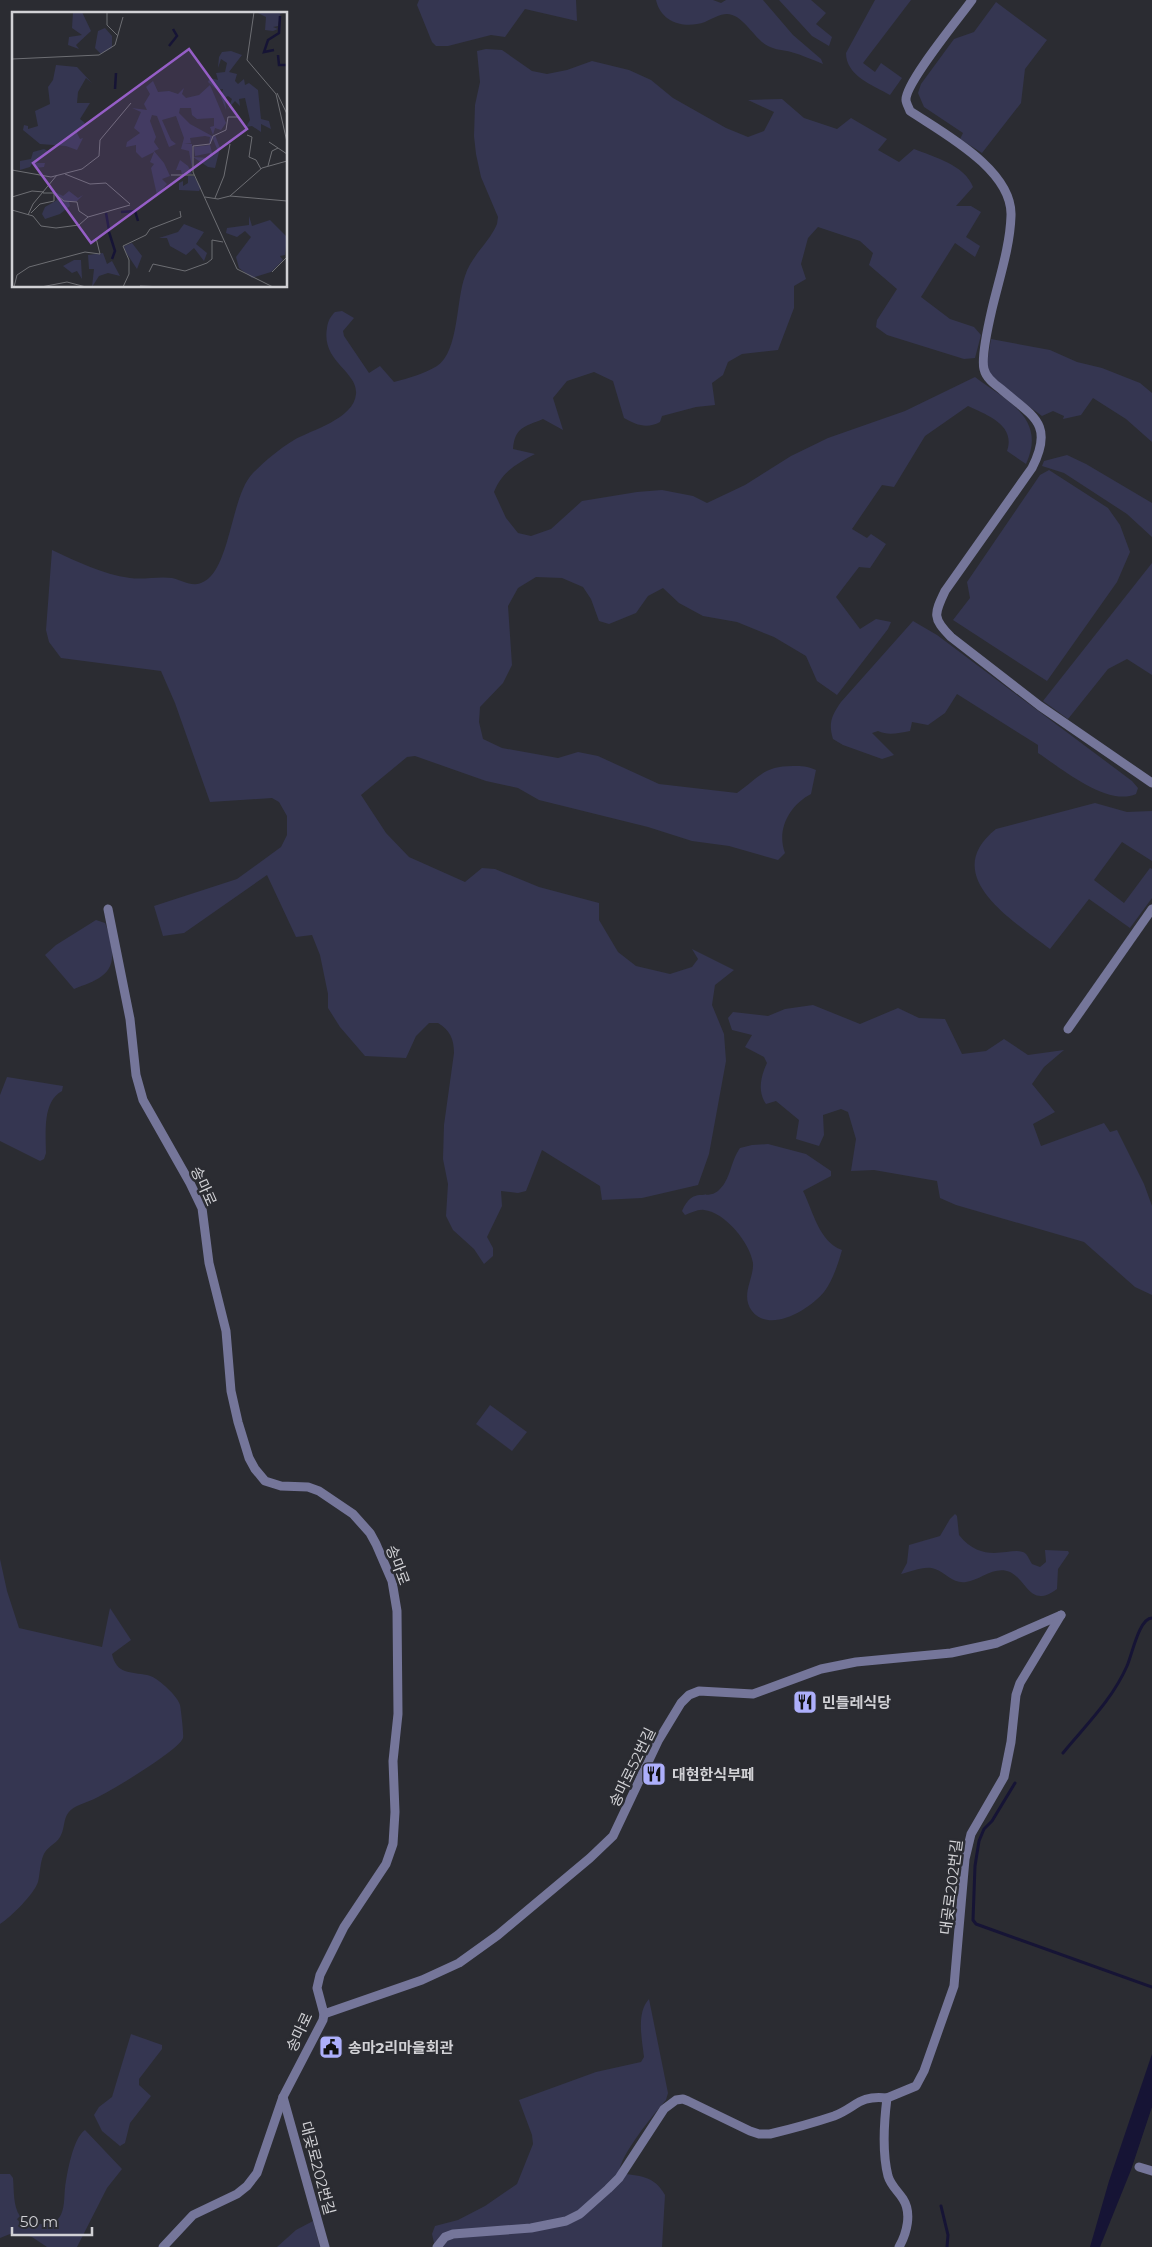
<svg xmlns="http://www.w3.org/2000/svg" width="1152" height="2247" font-family="Montserrat,'Noto Sans KR',sans-serif">
<style>
.green{fill:#353651}
.water{fill:#161435}
.lines{fill:none;stroke-linecap:round;stroke-linejoin:round}
.stream{stroke:#161435;stroke-width:3}
.minor{stroke:#75769a;stroke-width:9}
.labels{text-anchor:middle;dominant-baseline:central;stroke-width:5;stroke-linejoin:round;paint-order:stroke}
.street-label{font-size:15px;fill:#d1d1d5;stroke:#2b2c32}
.poi-label{font-size:15px;font-weight:bold;fill:#d1d1d5;stroke:#2b2c32;text-anchor:start}
.inset-river{fill:none;stroke:#161435;stroke-width:2.5}
.inset-road{fill:none;stroke:#6d6e73;stroke-width:1}
.view{fill:#955ec6;fill-opacity:0.15;stroke:#955ec6;stroke-width:2.5}
.inset-edge{fill:none;stroke:#d1d1d5;stroke-width:2.5}
</style>
<rect width="100%" height="100%" fill="#2b2c32"/>
<!-- green -->
<g class="green">
<path d="M419 0H576L577 21 525 9 505 37 491 35 448 46H436L432 42 417 5Z"/>
<path d="M656 0H713L721 3 726 0H763L793 35 821 59 823 64C813 60 802 55 791 52 784 50 775 50 768 46 754 39 743 14 727 14 720 14 711 19 705 22 685 29 661 23 656 0Z"/>
<path d="M779 0H811L826 13 816 24 832 37 829 46 812 36Z"/>
<path d="M875 0H911L863 63 875 72 881 63 902 78 890 95C873 85 846 76 846 53Z"/>
<path d="M996 2 1047 40 1025 69 1021 103 982 153 960 139 963 133 924 107 918 93 921 84 954 39 974 32Z"/>
<path d="M486 49 502 50 532 71 547 74 567 70 592 61 629 70 651 80 673 98 726 128 748 137 764 131 774 112 748 100 782 99 804 118 837 129 851 118 887 139 878 150 899 162 914 149C934 157 965 165 973 187L956 206H971L981 212 966 237 980 246 975 257 955 243 921 297 950 319 974 327 981 335 975 358 964 359 887 335 876 327 877 320 897 289 869 265 873 253 860 241 818 227 808 238 801 264 806 279 794 286V308L778 350 742 354 728 362 723 375 712 383 715 405 696 407 662 416 660 422C647 429 636 425 624 418L613 381 594 372 567 381 553 398 563 430 543 419C524 427 515 427 513 449L535 454C516 464 502 472 494 492L506 518 518 533 531 536 551 529 582 501 637 492 662 490 693 496 707 503 745 485 791 456 828 438 905 411 975 377C1007 401 1047 418 1026 464L1007 451C1016 425 987 415 968 406L925 436 894 487 882 485 852 529 867 538 871 534 886 544 870 568 859 567 836 597 860 629 876 619 891 622 888 629 837 695 817 681 806 656 774 637 737 622 703 616 679 603 663 588 648 596 636 613 609 624 599 621 591 599 583 587 562 578 536 577 518 588 508 606 512 665 503 683 480 707 479 722 483 739 502 748 558 758 578 752 598 756 659 784 737 793C760 777 763 766 793 766 802 766 807 766 816 770L811 794C790 805 776 829 785 853L778 860 729 846 692 841 648 827 539 800 518 788 486 781 415 756 407 757 361 795 386 833 409 857 465 882 482 868 495 869 539 887 599 903V920L618 952 636 966 670 974 692 967 698 959 692 949 734 970 715 985 712 1005 724 1034 726 1061 709 1154 698 1185 642 1198 602 1200 600 1186 542 1150 526 1191 518 1193 501 1191 502 1206 487 1237 493 1248V1256L484 1264 474 1249 453 1230 446 1216 448 1184 443 1159 444 1125 454 1053C454 1039 450 1030 438 1023H429L416 1036 406 1058 365 1056 340 1027 328 1008V994L320 955 312 935 296 937 267 875 184 933 163 936 154 906 237 879 281 847 287 835V816L279 802 272 798 210 802 175 703 161 671 61 658 49 642 46 630 52 550C78 562 102 574 130 578 144 580 158 576 172 578 182 580 191 587 201 583 231 572 230 496 253 473 265 461 279 449 294 440 311 430 354 419 356 394 358 371 321 362 327 328 328 321 330 317 335 312L342 311 354 318 343 331 344 336 369 373 380 366 394 382C409 378 424 374 437 366 459 352 456 299 465 276 471 256 489 243 497 224L498 217 481 177 476 154 474 136 475 105 480 82 477 51Z"/>
<path d="M991 339 1050 350 1077 362 1102 368 1140 383 1152 393V442L1126 419 1093 398 1081 415 1063 419 1064 416 1053 411 1042 416 1000 385 986 369Z"/>
<path d="M1067 455 1086 464 1152 503V540V537L1127 514 1064 473 1042 466 1044 461Z"/>
<path d="M1049 470 1108 508 1120 525 1130 552 1117 582 1047 681 953 620 970 598 967 582 1040 475Z"/>
<path d="M1152 563V675L1127 659 1108 669 1068 719 1043 701Z"/>
<path d="M913 621 937 635 1132 781 1138 788 1136 794C1107 807 1061 768 1038 753V745L957 694 945 713 928 725 912 722 910 731C899 733 888 736 878 731L872 733 894 755 882 759 843 745 833 739C828 723 832 715 841 702Z"/>
<path d="M1095 803 1127 812 1152 811V861L1122 842 1094 880 1124 903 1150 868 1152 869V898L1130 928 1089 899 1050 949C1015 922 937 876 996 829Z"/>
<path d="M96 920 105 923C109 932 110 940 112 950 115 976 94 981 74 989L45 955 56 945Z"/>
<path d="M813 1005 860 1024 898 1008 919 1018 945 1019 962 1054 986 1051 1004 1039 1028 1055 1064 1050 1044 1067 1032 1084 1055 1112 1033 1124 1041 1146 1104 1123 1110 1132 1117 1130 1144 1184 1152 1206V1295L1135 1287 1084 1242 956 1205 940 1198 937 1181 874 1170 851 1171 856 1139 848 1112 841 1109 823 1115 824 1135 819 1146 796 1139 799 1120 776 1101 766 1104C757 1091 761 1076 767 1063L764 1057 745 1047 752 1035 732 1030 728 1018 733 1012 768 1016 785 1009Z"/>
<path d="M7 1077 63 1086 62 1091C42 1102 46 1133 46 1153L44 1159 40 1161 0 1141V1095Z"/>
<path d="M768 1144 806 1154 831 1171V1176L803 1191C813 1211 819 1242 842 1250 838 1264 833 1280 824 1292 810 1309 770 1334 752 1311 740 1295 754 1279 753 1263 750 1243 725 1212 704 1210 698 1209 691 1213 685 1215L682 1211C694 1185 705 1201 718 1191 731 1180 730 1162 740 1148L752 1145Z"/>
<path d="M490 1405 527 1432 512 1451 476 1424Z"/>
<path d="M955 1514 957 1516 959 1535C985 1568 1015 1543 1026 1554 1028 1556 1030 1561 1032 1564L1040 1567 1046 1562 1045 1550 1068 1551 1069 1553 1058 1569 1057 1589C1030 1609 1028 1581 1010 1572 995 1565 980 1580 966 1582 953 1584 946 1573 935 1569 925 1565 911 1572 901 1574L907 1563 909 1545 940 1536 950 1519Z"/>
<path d="M0 1559 7 1591 19 1628 102 1647 110 1608 131 1640 112 1654C116 1674 131 1672 147 1675 156 1676 178 1696 180 1705 181 1710 184 1735 183 1738 179 1750 111 1791 96 1798 88 1802 79 1804 72 1809 62 1817 66 1827 60 1837 56 1844 46 1847 43 1856 40 1864 40 1874 38 1882 34 1894 11 1917 0 1924Z"/>
<path d="M649 1999 668 2093 666 2100C653 2115 620 2155 619 2173 639 2176 654 2175 665 2195L662 2247H435L432 2234 435 2226 458 2220 485 2206 517 2184 533 2144 532 2135 519 2100 596 2072 641 2062 644 2057C642 2039 636 2013 649 1999Z"/>
<path d="M131 2034 162 2045V2049L139 2079V2085L151 2096 130 2123 125 2143 120 2146 102 2131 94 2115 99 2107 112 2097Z"/>
<path d="M85 2130 122 2169 107 2188 77 2247H47L32 2237 20 2234H10L0 2238V2174H10L13 2178C14 2189 13 2207 20 2216 25 2222 33 2224 41 2224 47 2223 54 2223 59 2218 65 2210 64 2197 65 2188 67 2173 73 2138 85 2130Z"/>
<path d="M313 2221 320 2247H277L296 2230Z"/>
</g>
<!-- water -->
<path class="water" d="M1152 2054V2107L1131 2170 1100 2247H1090L1109 2181Z"/>
<g class="lines">
<!-- stream -->
<g class="stream">
<path d="M1063 1753C1086 1725 1112 1700 1127 1666 1132 1655 1139 1618 1152 1618"/>
<path d="M1015 1783 992 1821 984 1829 979 1841 975 1866 973 1920 976 1924 1152 1987"/>
<path d="M941 2206 948 2235 947 2247"/>
</g>
<!-- minor -->
<g class="minor">
<path d="M972 0C960 17 905 83 906 100 906 103 909 108 910 111 943 133 1013 170 1011 216 1010 247 999 279 992 309 989 322 981 358 984 369 986 378 994 384 1001 389 1032 416 1055 423 1032 468L945 591C934 614 932 618 951 637L1040 706 1152 783"/>
<path d="M108 909 130 1019 136 1075 143 1100 190 1183 202 1208 209 1263 226 1331 231 1391 238 1422 249 1458 255 1469 265 1481 281 1486 308 1487 319 1491 353 1514 370 1533 376 1544 392 1581 397 1611 398 1714 393 1761 395 1812 393 1844 386 1864 344 1927 320 1975 317 1988 324 2014 323 2020 283 2097 257 2173 247 2186 237 2194 193 2215 163 2247"/>
<path d="M1068 1029 1152 909"/>
<path d="M324 2014 422 1980 459 1963 498 1935 590 1858 613 1836 658 1741 681 1703 689 1695 699 1691 753 1694 821 1669 856 1662 951 1653 997 1643 1061 1615"/>
<path d="M283 2097 325 2247"/>
<path d="M1139 2167 1152 2171"/>
<path d="M437 2247 445 2237 453 2234 531 2228 566 2221 580 2214 608 2189 619 2178 664 2109 676 2100 683 2099 688 2101 750 2131 759 2134H770C791 2129 813 2123 834 2116 857 2107 858 2095 887 2098"/>
<path d="M899 2247C907 2233 912 2213 903 2199 898 2191 891 2186 888 2176 882 2152 884 2122 887 2098L916 2086 924 2071 954 1986 965 1859 971 1834 1004 1777 1011 1742 1016 1695 1020 1683 1061 1615"/>
</g>
</g>
<!-- icons -->
<defs>
<g id="restaurant-square" transform="scale(1.25)"><rect x="-9" y="-9" width="18" height="18" rx="4" fill="#adaffb" stroke="#2b2c32"/><path d="M-5-6h1v4h1v-4h1v4h1v-4h1v5L-1.5 .5V6h-2V.5L-5-1ZM5-6V6H3V1.5H1.5Q1.5-4 5-6Z" fill="#111"/></g>
<g id="civic-square" transform="scale(1.25)"><rect x="-9" y="-9" width="18" height="18" rx="4" fill="#adaffb" stroke="#2b2c32"/><path d="M-.6-6.5H3V-4.5H.6V-3L4-1V1h2V6H-6V1h2V-1L-.6-3ZM-1.2 2.5V6h2.4V2.5Z" fill="#111"/></g>
</defs>
<g fill-rule="evenodd">
<use href="#restaurant-square" x="805" y="1702"/>
<use href="#restaurant-square" x="654" y="1774"/>
<use href="#civic-square" x="331" y="2047"/>
</g>
<g class="labels">
<!-- street labels -->
<g class="street-label">
<text transform="translate(204 1186) rotate(66)">송마로</text>
<text transform="translate(398 1565) rotate(70)">송마로</text>
<text transform="translate(632 1767) rotate(-64)">송마로52번길</text>
<text transform="translate(951 1887) rotate(-83)">대곶로202번길</text>
<text transform="translate(299 2032) rotate(-65)">송마로</text>
<text transform="translate(318 2168) rotate(75)">대곶로202번길</text>
</g>
<!-- poi labels -->
<g class="poi-label">
<text x="822" y="1702">민들레식당</text>
<text x="672" y="1774">대현한식부페</text>
<text x="348" y="2047">송마2리마을회관</text>
</g>
</g>
<!-- overview -->
<g transform="translate(12 12)">
<rect width="275" height="275" fill="#2b2c32"/>
<path d="M61 0H70L79 19 64 33 67 37 56 33 57 25 70 23 60 16ZM244 0H274L268 2 266 14 261 15 266 17 261 19 253 18 254 5ZM93 16 100 24V36L89 42 83 36 86 19ZM219 39 230 43 217 60 225 62 223 69 226 72 232 67 233 73 237 71 246 78 249 107 257 109 259 117 249 112V120L240 114 234 115 238 108 233 86 227 87 228 94 223 89 216 97 220 87 216 84 213 86 214 98 209 85 211 77 205 78 196 70 198 66 206 68 204 61 213 60 215 51 209 47 206 56 207 45 210 40ZM44 53 65 55 80 71 74 66 66 80 65 91H78L68 107 73 111 65 121 68 127 71 126 65 138 54 134 28 132 11 118 12 113 16 114V117L26 114 23 99 38 92 36 75 41 68ZM141 69 146 80 157 79 166 82 172 76 170 82 174 86 187 83 198 73 214 111 209 118 203 116 201 123 198 115 202 114V106L185 107 180 103 179 96H168L167 101 178 112 200 124 203 123 208 136 203 156 196 155 181 145 196 146 198 141 183 144 182 135 198 133 201 144 205 137 201 127 197 132 198 125 193 124 178 126 179 131H172L180 132V156L177 139 169 137 172 126 164 104 150 108 159 128 164 132 157 135 145 104 140 103 138 109 144 125 142 130 147 137 142 139 152 151 158 164 150 167 155 172 145 183 139 156 142 152 138 150 142 140 130 146 124 140V133L114 135 115 130 128 121 122 116 129 100 120 96 135 98 132 92 138 82 134 75ZM32 137 36 139 24 151H33L32 155 23 156 21 150 18 155 8 158V149L19 147 21 140ZM168 148 176 154 180 162 170 163 169 158H164ZM176 164H182L189 175 187 179 167 178V171L171 169V174L176 171ZM57 179 66 186 71 183 65 189 57 190 58 194 48 202 33 207 30 202 33 195 45 188 43 180 51 184ZM237 204 240 214 258 208 275 225 273 243 268 244 271 248 259 260 240 266 227 256 224 245 239 225 233 219 225 225 214 221 215 216 237 213ZM172 212 192 220 184 232 195 241 192 249 182 236 174 243 158 234 155 226H147L166 220ZM120 231 130 244 125 257 113 239 112 234ZM91 241 95 252 100 249 108 264 96 261 87 264 80 275 82 257H77L76 243ZM62 248H69L70 267 65 259 60 261 51 254Z" fill="#353651"/>
<path class="inset-river" d="M157 34 165 24 161 17M262 38 252 40 256 28 267 21 268 4M266 43 267 53H275M103 77 104 61M109 200 123 199 126 209M94 201 97 218M97 220 103 239 100 247"/>
<path class="inset-road" d="M95 0V13L106 24M242 0 235 48 264 82 275 130M0 47 87 43 103 33 111 5M265 81 275 102M226 105H216L214 118 201 124 198 132 181 134V160L225 257 261 275M235 123 240 125 237 145 244 148 249 157M257 130 275 142M256 154 260 139 266 136M0 158 39 165 70 157 87 144 88 128 119 91M53 162 78 172 94 171 118 192M159 163H182M42 181 52 189 65 190 67 199 76 205M218 184 275 189M0 185 20 179 32 180M193 185 206 187 218 184 250 156 275 149M203 186 212 164 218 132M0 198 21 204 29 214 44 216 67 213 76 205 118 193M19 201 28 192 42 189V181H31M16 203 21 192 45 163M137 260 141 252 173 259 195 251 200 247V228L211 230M260 260 275 245M128 274 154 275M2 275 5 263 17 255 73 240 88 242 84 226M29 275 55 270 74 275M111 275 117 262V248L111 234 134 223 138 217 169 205 168 199"/>
<path class="view" d="M177 37 235 117 79 231 21 151Z"/>
<rect width="275" height="275" class="inset-edge"/>
</g>
<!-- scale -->
<path d="M12 2227v8h80v-8" fill="none" stroke="#d1d1d5" stroke-width="2.5"/>
<text x="20" y="2227" font-size="15" fill="#d1d1d5" stroke="#2b2c32" stroke-width="4" paint-order="stroke">50 m</text>
</svg>
